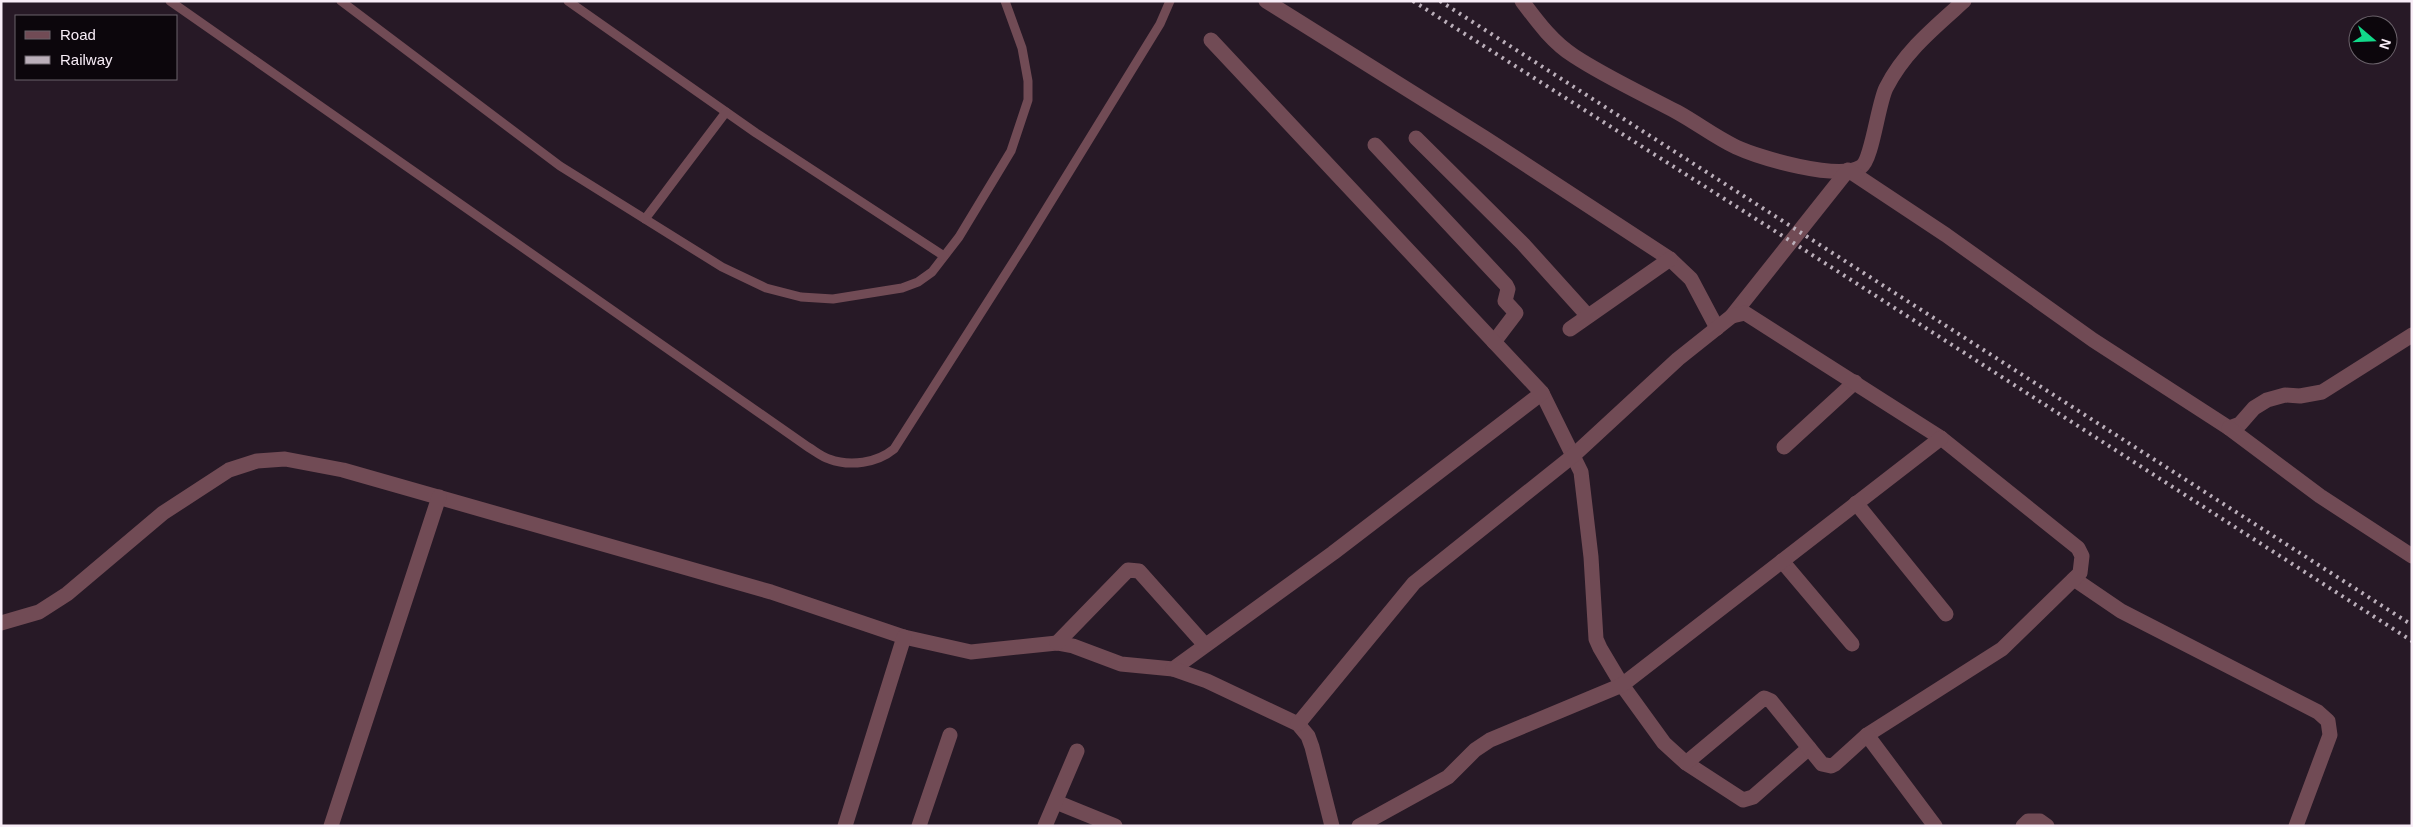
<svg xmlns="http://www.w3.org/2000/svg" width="2413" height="827" font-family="Arial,sans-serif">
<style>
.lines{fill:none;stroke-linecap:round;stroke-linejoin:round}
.lane{stroke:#714b55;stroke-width:9}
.street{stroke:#714b55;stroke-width:15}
.rail{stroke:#bbafba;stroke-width:4;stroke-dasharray:2.5 5;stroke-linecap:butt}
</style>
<rect width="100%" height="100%" fill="#271926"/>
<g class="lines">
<!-- lane -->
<g class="lane">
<path d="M170 1 808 447C815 451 822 457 829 459 850 467 877 463 894 449L1026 242 1160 24 1170 1"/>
<path d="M341 1 560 166 722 267 766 288 801 297 833 299 902 288 918 282 932 272 959 237 1011 151 1028 100V81L1022 48 1005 1"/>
<path d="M568 1 756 133 944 256"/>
<path d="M645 219 726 112"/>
</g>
<!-- street -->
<g class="street">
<path d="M1266 1 1485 138 1670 259 1691 279 1717 328"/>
<path d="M1522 1C1537 21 1552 42 1574 56 1606 77 1643 94 1677 112 1697 123 1715 137 1736 147 1760 158 1838 181 1861 167 1872 160 1878 104 1886 88 1904 52 1935 27 1964 1"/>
<path d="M1416 138 1523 244 1588 316"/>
<path d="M1375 145 1506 285 1508 289 1505 301 1516 313 1494 342"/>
<path d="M1732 316 1848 170 1946 235 2093 340 2229 428 2240 424 2254 408 2267 400 2285 395 2300 396 2322 392 2412 335"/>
<path d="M1570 329 1670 259"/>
<path d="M1542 393 1581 472 1591 557 1596 639 1600 648 1622 685 1664 743 1686 763 1743 800 1753 797 1809 748"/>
<path d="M2229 428 2320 496 2412 556"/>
<path d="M1784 447 1855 382"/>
<path d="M1856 503 1946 614"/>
<path d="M1782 561 1852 644"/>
<path d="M2074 579 2121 611 2318 712 2328 721 2330 735 2296 826"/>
<path d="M1 623 39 612 67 594 163 513 229 470 257 461 285 459 343 470 771 592 904 637 971 652 1057 643 1073 646 1121 664 1173 669 1333 553 1542 393 1211 40"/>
<path d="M1057 643 1128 570 1139 571 1205 645"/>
<path d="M1173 669 1207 681 1298 724 1308 736 1312 747 1332 826"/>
<path d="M1298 724 1414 583 1574 455 1678 359 1732 316 1745 313 1941 438 2078 548 2082 556 2080 573 2002 649 1867 735 1835 764 1831 766 1822 764 1771 701 1764 698 1686 763"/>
<path d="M1867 735 1935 826"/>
<path d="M1056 802 1115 826"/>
<path d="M331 826 439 497"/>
<path d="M845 826 904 637"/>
<path d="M919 826 950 735"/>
<path d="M1045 826 1077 751"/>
<path d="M1359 826 1448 777 1475 750 1490 740 1622 685 1941 438"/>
<path d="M2023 826 2028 821H2040L2047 826"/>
</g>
<!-- rail -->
<g class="rail">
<path d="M1413 1 1789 240 2412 641"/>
<path d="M1440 1 2412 625"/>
</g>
</g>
<!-- border -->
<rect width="2413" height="827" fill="none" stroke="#f8edf7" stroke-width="5"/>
<!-- legend -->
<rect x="15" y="15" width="162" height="65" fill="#0c060c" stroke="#6a626a"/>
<rect x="25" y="31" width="25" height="8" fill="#714b55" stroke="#6a626a"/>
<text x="60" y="40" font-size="15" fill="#f8edf7">Road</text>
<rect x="25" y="56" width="25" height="8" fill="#bbafba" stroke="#6a626a"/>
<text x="60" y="65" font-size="15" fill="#f8edf7">Railway</text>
<!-- north arrow -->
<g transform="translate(2373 40) rotate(109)"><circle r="24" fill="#0c060c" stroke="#6a626a"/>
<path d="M0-4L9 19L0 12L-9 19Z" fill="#12d98a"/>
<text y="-8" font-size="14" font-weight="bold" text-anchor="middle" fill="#f8edf7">N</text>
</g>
</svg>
